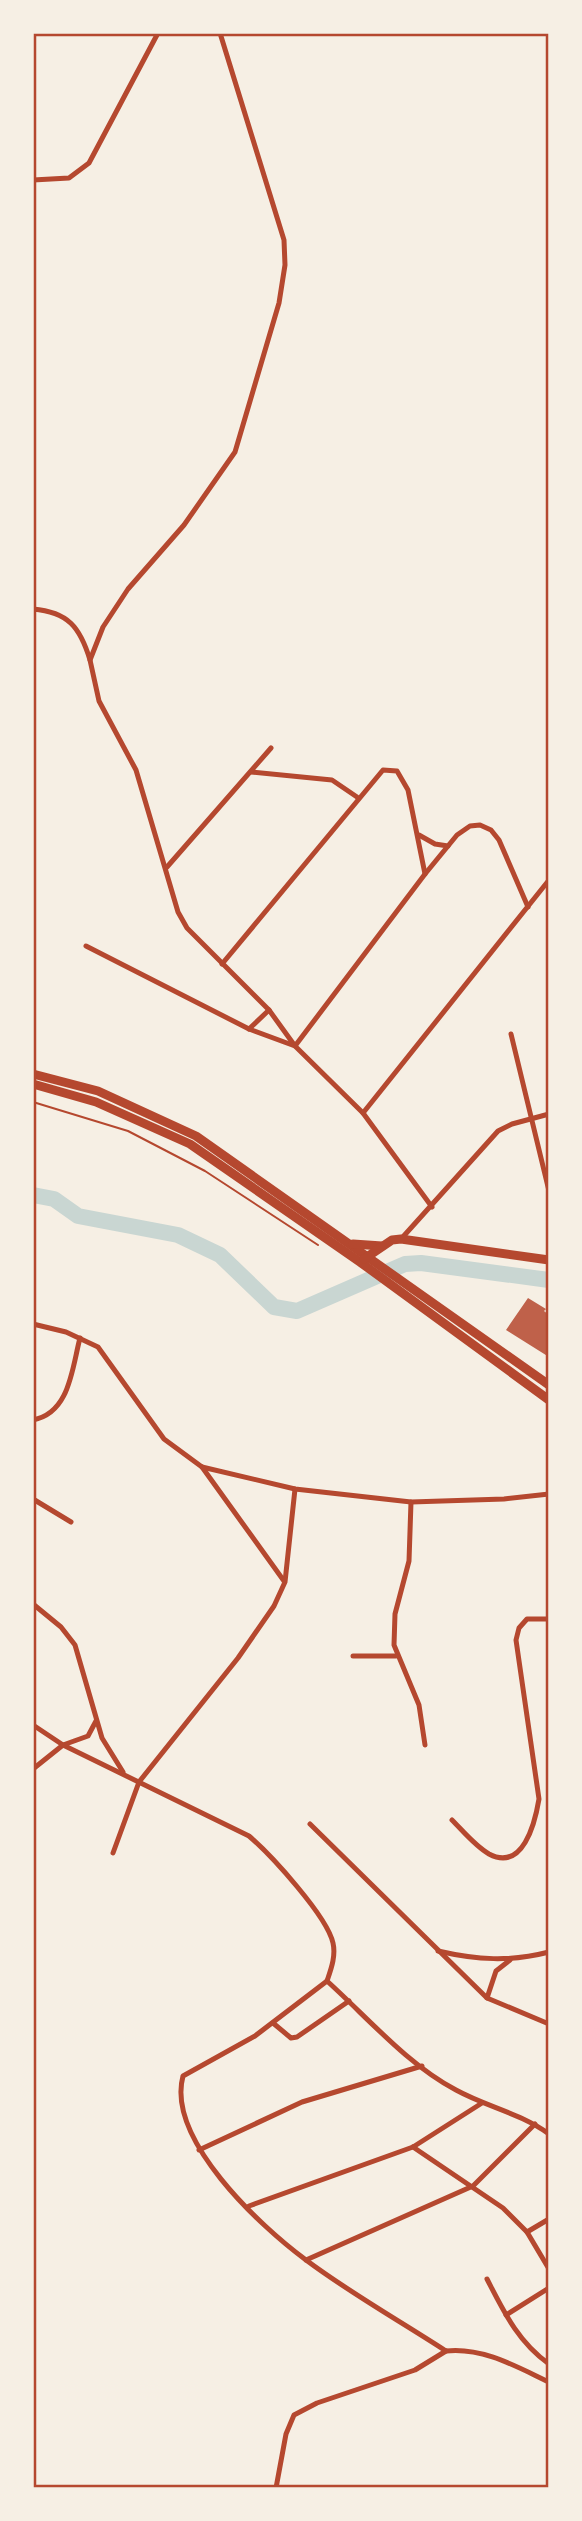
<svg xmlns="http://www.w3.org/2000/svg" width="582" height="2521" font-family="'Source Sans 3',sans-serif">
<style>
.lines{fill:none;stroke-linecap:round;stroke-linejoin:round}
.river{stroke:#c9d6d2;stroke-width:16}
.building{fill:#bf614a}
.path{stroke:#b5482f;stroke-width:2}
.minor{stroke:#b5482f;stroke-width:5}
.primary{stroke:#b5482f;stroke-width:9}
.neatline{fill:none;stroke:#b5482f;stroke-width:2.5}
</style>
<rect width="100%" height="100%" fill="#f6efe4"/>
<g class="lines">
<!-- river -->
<path class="river" d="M33 1195 54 1199 78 1216 178 1235 220 1255 274 1307 297 1311 405 1264 421 1263 549 1280"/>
</g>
<!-- building -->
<path class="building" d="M528 1298 546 1309 544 1311 549 1315V1357L506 1330Z"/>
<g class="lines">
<!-- path -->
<path class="path" d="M33 1102 128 1131 205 1171 318 1245"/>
<!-- minor -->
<g class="minor">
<path d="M220 33 284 240 285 265 279 303 235 452 184 525 128 589 103 627 90 660 99 701 136 770 178 912 187 928 269 1010 295 1046 363 1113 432 1207"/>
<path d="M33 180 69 178 89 163 158 33"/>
<path d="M33 609C68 612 80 627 90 660"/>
<path d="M251 772 332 780 357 797"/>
<path d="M419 835 435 844 448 846"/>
<path d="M167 867 271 748"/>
<path d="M86 946 249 1029 295 1046 425 874 457 835 470 826 480 825 491 830 499 840 528 907"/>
<path d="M222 964 383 770 397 771 408 790 425 874"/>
<path d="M249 1029 269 1010"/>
<path d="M511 1034 549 1191"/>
<path d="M363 1113 549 880"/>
<path d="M401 1239 498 1131 512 1124 549 1114"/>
<path d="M33 1324 66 1332 98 1347 164 1439 202 1467 295 1489 411 1502 504 1499 549 1494"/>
<path d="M33 1420C70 1413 72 1368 80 1338"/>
<path d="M202 1467 284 1581"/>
<path d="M33 1499 71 1522"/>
<path d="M411 1502 409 1561 395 1614 394 1645 419 1705 425 1745"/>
<path d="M33 1604 61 1627 75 1645 102 1738 123 1772"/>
<path d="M353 1656H396"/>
<path d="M33 1725 63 1745 249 1836C271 1855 327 1916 333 1943 336 1956 331 1969 327 1981 367 2017 408 2065 456 2090 487 2107 520 2113 549 2134"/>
<path d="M33 1769 63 1745 88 1736 96 1721"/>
<path d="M452 1820C463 1831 475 1846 489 1854 523 1872 535 1823 539 1799L516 1640 519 1628 527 1619H549"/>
<path d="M310 1824 487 1998 549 2024"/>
<path d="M113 1853 139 1782 238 1658 274 1606 285 1582 295 1489"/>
<path d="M438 1951C477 1960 510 1962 549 1952"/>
<path d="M327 1981 255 2036 183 2076C166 2139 260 2226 306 2260 350 2293 400 2321 446 2351 483 2347 517 2367 549 2382"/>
<path d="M487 1998 496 1971 510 1960"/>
<path d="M273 2023 291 2038 297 2037 349 2001"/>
<path d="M413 2147 503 2208 527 2232 549 2269"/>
<path d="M199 2150 302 2102 422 2066"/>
<path d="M249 2206 413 2147 482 2103"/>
<path d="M527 2232 549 2219"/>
<path d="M306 2260 473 2186 535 2124"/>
<path d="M487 2279C504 2312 518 2342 549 2364"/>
<path d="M506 2315 549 2288"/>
<path d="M276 2488 286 2434 294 2415 317 2403 415 2370 446 2351"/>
</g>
<!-- primary -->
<g class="primary">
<path d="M33 1074 98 1091 196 1136 549 1385"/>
<path d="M33 1084 96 1102 190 1144 360 1262 549 1400"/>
<path d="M353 1244 382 1246"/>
<path d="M364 1259 392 1240 401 1239 549 1260"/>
</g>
</g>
<!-- border -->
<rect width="582" height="2521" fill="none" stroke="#f6efe4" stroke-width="70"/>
<rect x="35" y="35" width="512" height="2451" class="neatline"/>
</svg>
